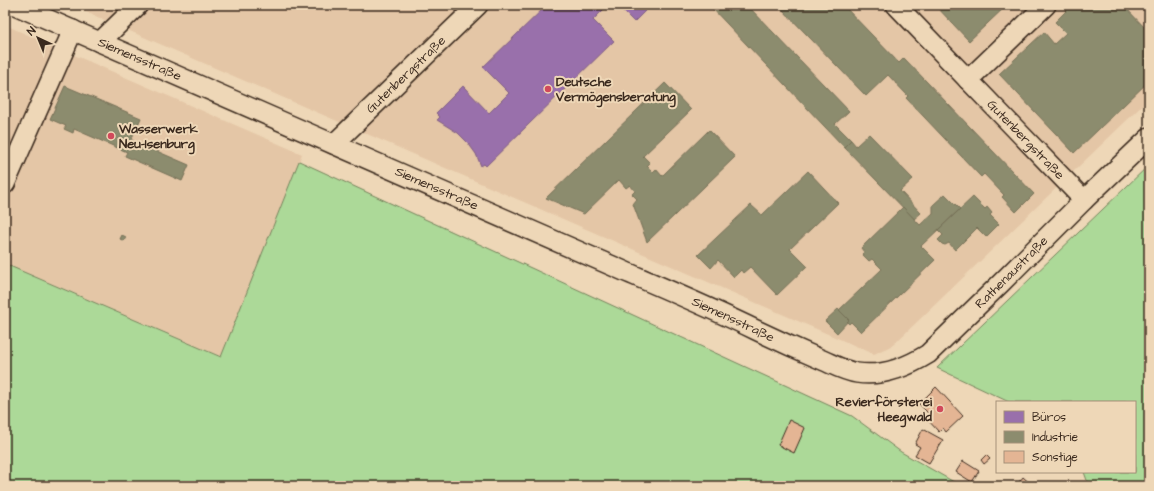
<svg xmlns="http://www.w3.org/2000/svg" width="1154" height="491" font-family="'Architects Daughter',sans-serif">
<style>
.built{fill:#e4c6a6}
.green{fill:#acd998;stroke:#74825b}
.offices{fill:#9970ab;stroke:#7d5b81}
.industry{fill:#8c8c6e;stroke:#746f56}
.building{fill:#e4b594;stroke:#3b2a1e}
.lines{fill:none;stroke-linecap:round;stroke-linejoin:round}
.minor-casing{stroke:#3b2a1e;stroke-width:22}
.minor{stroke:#eed7b7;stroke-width:19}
.poi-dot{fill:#d1495b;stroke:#eed7b7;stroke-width:1.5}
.labels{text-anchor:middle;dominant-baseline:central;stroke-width:4;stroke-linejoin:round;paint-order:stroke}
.street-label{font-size:13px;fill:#3b2a1e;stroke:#eed7b7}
.poi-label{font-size:13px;font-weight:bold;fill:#3b2a1e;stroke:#eed7b7;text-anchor:start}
</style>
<rect width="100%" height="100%" fill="#eed7b7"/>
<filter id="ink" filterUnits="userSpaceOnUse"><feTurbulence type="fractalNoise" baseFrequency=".025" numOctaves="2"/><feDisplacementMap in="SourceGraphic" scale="8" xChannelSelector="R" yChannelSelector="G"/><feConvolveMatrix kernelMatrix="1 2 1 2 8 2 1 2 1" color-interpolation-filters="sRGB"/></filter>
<g filter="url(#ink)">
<!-- built -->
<g class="built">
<path d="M70 5H1149V99L893 345 874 354Z"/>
<path d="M5 25 302 154 222 357 5 264Z"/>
</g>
<!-- green -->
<g class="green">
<path d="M299 161 852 416 901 452 961 486H5V264L221 357Z"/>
<path d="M1149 165V486H1089L1084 472H1135V402H1009L937 368Z"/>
</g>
<!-- offices -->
<g class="offices">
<path d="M547 5H608L593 20 614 41 486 166 484 164 481 166 476 154 468 143 458 133 437 120 440 117 436 113 463 86 489 113 509 93 483 67Z"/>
<path d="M617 5H651L634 22Z"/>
</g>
<!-- industry -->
<g class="industry">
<path d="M709 5H747L849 111 835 124 851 140 844 147Z"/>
<path d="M782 5H843L899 63 904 58 1034 194 1016 212 1002 197 1004 195 984 174 981 177 906 98 908 96 888 75 866 96 780 7Z"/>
<path d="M935 5H1007L969 41Z"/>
<path d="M1072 5H1123L1149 32V81L1074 153 999 74 1044 32 1054 44 1066 33 1055 22Z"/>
<path d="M665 83 691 110 643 156 650 163 647 166 653 172 656 169 662 176 709 130 735 157 647 242 633 204 637 199 632 194 635 191 630 185 626 188 619 180 584 214 546 198Z"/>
<path d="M65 86 141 118 131 140 189 165 182 181 125 156 127 152 74 129 73 133 64 129 66 126 50 119Z"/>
<path d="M869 134 913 179 900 191 921 213 914 219 844 147 851 140 856 146Z"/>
<path d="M808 171 838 203 790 249 807 266 777 295 750 267 743 273 741 270 734 277 718 260 711 268 698 255 751 205 762 215Z"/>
<path d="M945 194 960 209 921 246 935 260 861 332 851 322 849 324 847 322 849 320 839 310 882 269 872 259 869 261 862 254 864 252 861 248 903 207 920 225 933 213V205Z"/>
<path d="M973 197 985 209 987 207 992 213 990 215 999 224 986 237 977 228 955 250 949 243 945 245 942 244 938 240 943 235 938 230Z"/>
<path d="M122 235 126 237 124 241 120 239Z"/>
<path d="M838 309 849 320 837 333 825 321Z"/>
</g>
<!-- building -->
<g class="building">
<path d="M936 387 963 416 946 432 943 428 939 432 925 417 928 413 919 404Z"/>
<path d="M789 420 805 428 794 453 778 445Z"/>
<path d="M923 429 943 440 929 463 915 455 920 447 915 444Z"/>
<path d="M986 455 990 459 984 464 981 460Z"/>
<path d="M963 461 979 471 972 482 956 472Z"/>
<path d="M1023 477 1033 486H1016Z"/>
</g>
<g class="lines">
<!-- minor casing -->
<g class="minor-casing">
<g id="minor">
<path id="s1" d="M15 5C218 93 421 181 624 271 668 290 713 309 756 330 777 340 799 350 820 359 832 364 844 371 857 373 883 377 907 367 928 354L1001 283 1084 200 1149 138"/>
<path id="s2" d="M896 5 1084 200"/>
<path d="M100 42 138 5"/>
<path d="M968 80 1046 5"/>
<path id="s3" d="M334 144 478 5"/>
<path d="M5 184 73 30"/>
</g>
</g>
<!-- minor -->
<use href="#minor" class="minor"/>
</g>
</g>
<!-- markers -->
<g class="poi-dot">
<circle cx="548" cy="89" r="4"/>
<circle cx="111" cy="136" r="4"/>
<circle cx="940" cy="409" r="4"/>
</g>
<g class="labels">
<!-- street labels -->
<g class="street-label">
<text stroke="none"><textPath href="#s1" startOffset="136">Siemensstraße</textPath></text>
<text stroke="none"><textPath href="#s3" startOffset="100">Gutenbergstraße</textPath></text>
<text stroke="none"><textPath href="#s2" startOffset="187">Gutenbergstraße</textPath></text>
<text stroke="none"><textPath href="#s1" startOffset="460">Siemensstraße</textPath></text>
<text stroke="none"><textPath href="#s1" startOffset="1111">Rathenaustraße</textPath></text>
<text stroke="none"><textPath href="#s1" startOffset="784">Siemensstraße</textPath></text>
</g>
<!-- poi labels -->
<g class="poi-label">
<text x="556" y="82">Deutsche<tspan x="556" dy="15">Vermögensberatung</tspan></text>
<text x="119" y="129">Wasserwerk<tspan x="119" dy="15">Neu-Isenburg</tspan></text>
<text x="932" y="402" text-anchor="end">Revierförsterei<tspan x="932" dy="15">Heegwald</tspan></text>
</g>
</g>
<!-- margin -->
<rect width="1154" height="491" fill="none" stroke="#eed7b7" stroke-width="20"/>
<rect x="10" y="10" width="1134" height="471" fill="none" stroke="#3b2a1e" stroke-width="1.5" filter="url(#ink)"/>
<!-- legend -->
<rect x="996" y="401" width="140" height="72" fill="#eed7b7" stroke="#a6927a"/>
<rect x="1004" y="411" width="20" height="12" fill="#9970ab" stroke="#a6927a"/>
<text x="1032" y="421" font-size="12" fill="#3b2a1e">Büros</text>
<rect x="1004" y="431" width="20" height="12" fill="#8c8c6e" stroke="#a6927a"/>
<text x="1032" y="441" font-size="12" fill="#3b2a1e">Industrie</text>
<rect x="1004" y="451" width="20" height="12" fill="#e4b594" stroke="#a6927a"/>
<text x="1032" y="461" font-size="12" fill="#3b2a1e">Sonstige</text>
<!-- north arrow -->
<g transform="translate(38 38) rotate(316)" stroke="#eed7b7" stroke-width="3" paint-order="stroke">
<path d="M0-3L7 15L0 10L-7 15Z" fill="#3b2a1e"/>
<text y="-6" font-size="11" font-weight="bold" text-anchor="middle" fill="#3b2a1e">N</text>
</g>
</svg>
